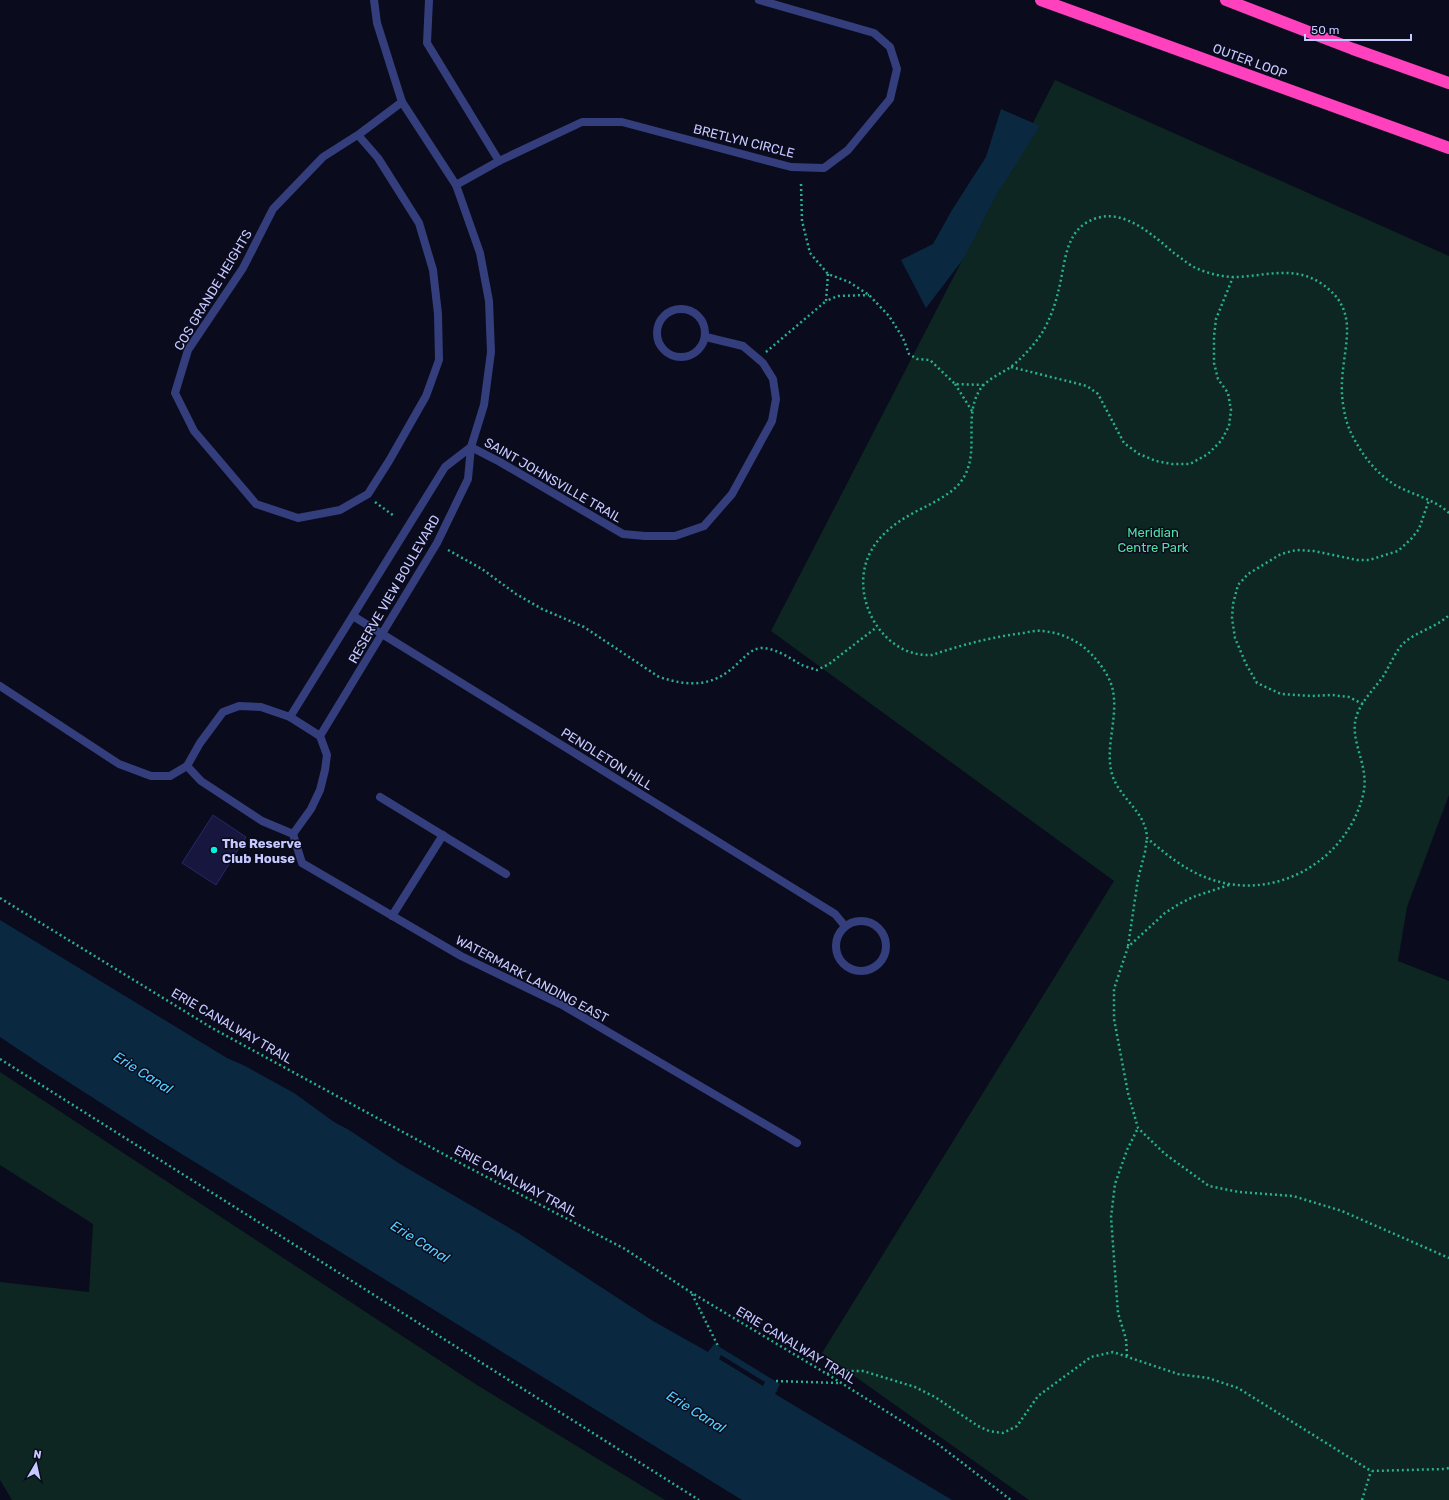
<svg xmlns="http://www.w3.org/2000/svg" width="1449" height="1500" font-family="Rubik,sans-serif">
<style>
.green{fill:#0d2621}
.water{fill:#0a2941;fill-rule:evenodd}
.building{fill:#17163e;stroke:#28276a}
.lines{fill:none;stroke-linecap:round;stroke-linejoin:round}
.path{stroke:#29b08f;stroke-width:2.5;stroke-dasharray:2 3;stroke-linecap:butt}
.service{stroke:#343e7d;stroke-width:8}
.minor{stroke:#343e7d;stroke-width:8}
.motorway{stroke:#ff41be;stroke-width:12}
.poi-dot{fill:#00f1dd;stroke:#0a0b1c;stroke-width:1.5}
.labels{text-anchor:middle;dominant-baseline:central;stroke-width:3;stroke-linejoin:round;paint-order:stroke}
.street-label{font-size:13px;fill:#c6c9ff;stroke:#0a0b1c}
.park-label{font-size:13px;fill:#4fe1a3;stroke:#0a0b1c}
.poi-label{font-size:13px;font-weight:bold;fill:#c6c9ff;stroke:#0a0b1c;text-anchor:start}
.water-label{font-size:14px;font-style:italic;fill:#54cfff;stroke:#0a0b1c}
</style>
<rect width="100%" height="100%" fill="#0a0b1c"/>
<!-- green -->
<g class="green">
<path d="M1055 80 1449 256V795L1407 907 1398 961 1449 981V1500H1029L822 1353 1114 881 771 631Z"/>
<path d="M0 1072 477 1385 665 1500H12L0 1480V1282L89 1292 93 1224 0 1165Z"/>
</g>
<!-- water -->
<g class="water">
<path d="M1001 109 1040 126 995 197 964 258 926 308 901 260 933 244 952 210 986 157Z"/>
<path d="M0 920 227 1058 245 1066 294 1093 334 1122 349 1130 400 1164 518 1233 653 1321 708 1352 714 1344 718 1346 780 1384 775 1394 952 1500H742L151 1135 45 1067 0 1037ZM721 1355 765 1382 763 1386 719 1359Z"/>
</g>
<!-- building -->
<path class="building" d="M213 815 246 837 216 885 182 863Z"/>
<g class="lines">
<!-- path -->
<g class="path">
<path d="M801 184 802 221 810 253 828 274 849 282 869 295 889 316 903 338 909 354 917 359 930 360 955 384 983 385"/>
<path d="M828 274 826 301 838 296 869 295"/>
<path d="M766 352 826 301"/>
<path d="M1011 367 1087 386 1098 394 1124 443 1139 454 1156 461 1172 464H1190L1208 454 1221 441 1229 426 1231 410 1228 393 1218 379 1214 363V336L1216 319 1233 277"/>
<path d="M955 384 972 411"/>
<path d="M375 502 394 516"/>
<path d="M1449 513C1434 499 1413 495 1395 485 1376 473 1362 455 1352 435 1344 419 1341 398 1342 381 1344 343 1360 310 1322 284 1295 265 1266 276 1236 277 1223 277 1210 274 1198 269 1190 266 1183 259 1175 254 1155 237 1126 209 1097 218 1063 228 1066 265 1058 292 1055 306 1049 321 1042 333 1034 345 1023 357 1012 366 1000 375 985 379 978 393 963 422 982 457 959 484 950 494 938 500 927 506 904 517 880 531 869 555 849 598 883 658 932 655 961 645 992 637 1023 633 1029 632 1036 630 1041 631 1062 632 1081 642 1094 657 1102 666 1111 679 1113 691 1118 717 1106 744 1111 770 1116 797 1146 810 1147 838 1167 855 1187 872 1213 880 1277 901 1347 860 1363 795 1371 764 1346 739 1358 712 1364 698 1376 687 1384 675 1390 665 1397 648 1405 642 1418 631 1437 627 1449 615"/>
<path d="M448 550 482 569 516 594 542 609 584 627 659 677C690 687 714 687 738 663 745 657 751 649 761 648 775 648 788 657 800 664 805 667 812 668 817 670L829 664 877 627"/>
<path d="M1363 704 1349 697 1332 695 1312 696 1281 694 1257 683 1246 664 1235 638 1232 618 1233 604 1238 585 1248 574 1281 554 1296 550 1314 551 1357 560H1369L1398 551 1411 539 1419 529 1429 500"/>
<path d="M1229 885 1193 897 1179 904 1165 913 1128 947 1114 989V1019L1128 1093 1138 1128 1165 1154 1209 1186 1239 1192 1293 1196 1342 1211 1449 1258"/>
<path d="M0 898 212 1028 458 1162 625 1249 692 1293 827 1374 935 1442 1011 1500"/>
<path d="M1128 946 1138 879 1145 852 1147 838"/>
<path d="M0 1059 699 1500"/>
<path d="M692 1294 718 1346"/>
<path d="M1127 1356 1126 1339 1118 1313 1111 1217 1115 1184 1127 1150 1138 1128"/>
<path d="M827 1374 840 1371H863L915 1387 935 1397 978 1426 989 1431 1003 1433 1017 1426 1038 1396 1091 1357 1113 1352 1178 1374 1208 1378 1238 1388 1371 1471 1444 1469 1449 1468"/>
<path d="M776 1381 839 1383"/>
<path d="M1362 1500 1371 1471"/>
</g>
<!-- service -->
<g class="service">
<path d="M380 797 506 874"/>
<path d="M392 916 443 835"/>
</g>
<!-- minor -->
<g class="minor">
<path d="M429 0 427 43 499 161"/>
<path d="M358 135 378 158 419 223 433 270 438 314 439 360 426 396 389 461 368 494 340 510 298 518 256 504 194 431 175 393 188 350 243 268 273 209 323 157 356 136 358 135 402 102"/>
<path d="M456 185 499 161 582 122H622L791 167 824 168 848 150 890 99 897 69 890 47 874 33 759 0"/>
<circle cx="681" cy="333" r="24"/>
<path d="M471 447 500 462 623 534 645 536H675L704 526 732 494 772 421 776 399 773 379 763 363 743 346 706 337"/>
<path d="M353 616 835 914 845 926"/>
<path d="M0 686 119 764 151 776H170L187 766"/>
<path d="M239 706 261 707 290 717 320 736 327 755 325 770 320 790 311 809 293 834 262 821 201 781 187 766 200 743 223 712Z"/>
<path d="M290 717 445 467 471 447"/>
<path d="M320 736 437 543 468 479 471 447 484 405 491 352 489 301 480 253 456 185 402 102 377 23 374 0"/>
<path d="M293 834 302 863 461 956 564 1006 797 1143"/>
<circle cx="861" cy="946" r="25"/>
</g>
<!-- motorway -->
<g class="motorway">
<path d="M1041 0 1449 148"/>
<path d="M1226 0 1353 49 1449 83"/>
</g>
</g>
<!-- markers -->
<circle class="poi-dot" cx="214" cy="850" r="4"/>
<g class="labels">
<!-- street labels -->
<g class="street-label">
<text transform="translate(1250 61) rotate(20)">OUTER LOOP</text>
<text transform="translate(744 141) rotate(14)">BRETLYN CIRCLE</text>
<text transform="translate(213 290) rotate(-59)">COS GRANDE HEIGHTS</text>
<text transform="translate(553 480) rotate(30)">SAINT JOHNSVILLE TRAIL</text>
<text transform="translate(394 589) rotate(-60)">RESERVE VIEW BOULEVARD</text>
<text transform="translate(607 759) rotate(32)">PENDLETON HILL</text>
<text transform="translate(532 979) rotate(28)">WATERMARK LANDING EAST</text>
<text transform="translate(232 1026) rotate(30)">ERIE CANALWAY TRAIL</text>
<text transform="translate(516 1181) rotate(28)">ERIE CANALWAY TRAIL</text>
<text transform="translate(796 1345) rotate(31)">ERIE CANALWAY TRAIL</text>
</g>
<!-- park labels -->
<g class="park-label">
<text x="1153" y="532">Meridian<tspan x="1153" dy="15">Centre Park</tspan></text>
</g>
<!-- poi labels -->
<g class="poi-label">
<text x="222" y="843">The Reserve<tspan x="222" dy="15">Club House</tspan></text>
</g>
<!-- water labels -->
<g class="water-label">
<text transform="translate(143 1073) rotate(32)">Erie Canal</text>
<text transform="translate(420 1242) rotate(32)">Erie Canal</text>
<text transform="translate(696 1412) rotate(32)">Erie Canal</text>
</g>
</g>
<!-- north arrow -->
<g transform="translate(36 1464) rotate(9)" stroke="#0a0b1c" stroke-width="3" paint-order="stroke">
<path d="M0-3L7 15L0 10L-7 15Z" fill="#c6c9ff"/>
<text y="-6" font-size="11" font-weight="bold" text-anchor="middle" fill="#c6c9ff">N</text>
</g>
<!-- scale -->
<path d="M1305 34v6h106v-6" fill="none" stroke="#c6c9ff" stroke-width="2"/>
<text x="1311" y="34" font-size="12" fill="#c6c9ff" stroke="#0a0b1c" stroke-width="3" paint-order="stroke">50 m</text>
</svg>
